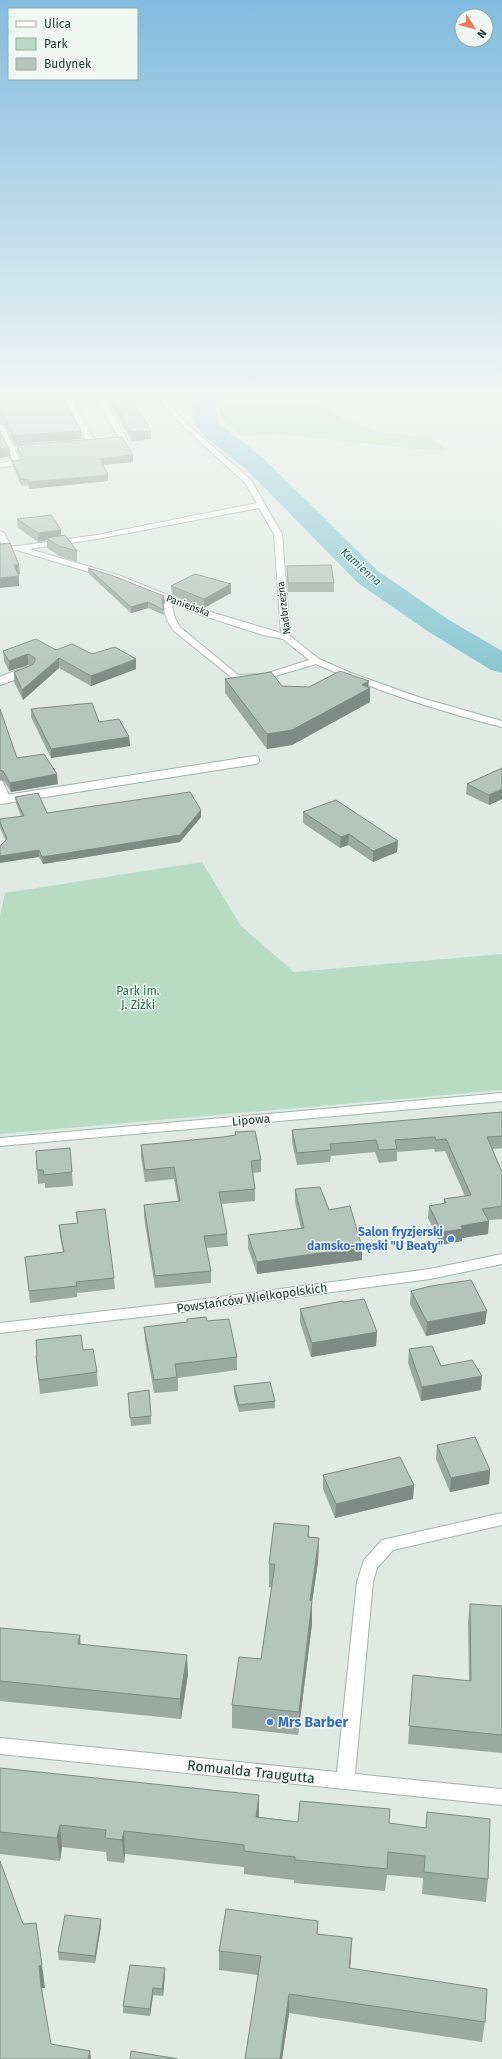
<svg xmlns="http://www.w3.org/2000/svg" width="502" height="2059" font-family="'Fira Sans',sans-serif">
<style>
.green{fill:#b7dcc1}
.lines{fill:none;stroke-linecap:round;stroke-linejoin:round}
.river{fill:#86c5d0;fill-rule:evenodd}
.lane-casing{stroke:#a2b2ac;stroke-width:10}
.street-casing{stroke:#a2b2ac;stroke-width:2}
.secondary-casing{stroke:#9eb6ad;stroke-width:2}
.lane{stroke:#fff;stroke-width:8}
.street{fill:#fff;fill-rule:evenodd}
.secondary{fill:#fff;fill-rule:evenodd}
.wall{fill:#9ba9a3}
.shaded-wall{fill:#7e8a85}
.building{fill:#b4c5be;stroke:#7e8a85}
.shop-dot{fill:#3f7fe0;stroke:#eff7f3;stroke-width:1.5}
.labels{text-anchor:middle;dominant-baseline:central;stroke-width:3;stroke-linejoin:round;paint-order:stroke}
.far-street-label{font-size:10px;fill:#203a33;stroke:#eff7f3}
.far-water-label{font-size:11px;font-style:italic;fill:#1b6775;stroke:#eff7f3}
.park-label{font-size:12px;fill:#2a7145;stroke:#eff7f3}
.street-label{font-size:12px;fill:#203a33;stroke:#eff7f3}
.shop-label{font-size:12px;font-weight:bold;fill:#366cbe;stroke:#eff7f3;text-anchor:end}
.near-shop-label{font-size:14px;font-weight:bold;fill:#366cbe;stroke:#eff7f3;text-anchor:start}
.near-street-label{font-size:14px;fill:#203a33;stroke:#eff7f3}
</style>
<rect width="100%" height="100%" fill="#dfeae5"/>
<!-- green -->
<g class="green">
<path d="M223 393H313L321 405 343 419 379 432 431 438 447 450 417 449 279 434 240 436 221 418 218 401Z"/>
<path d="M202 862 241 926 294 972 502 954V1090L0 1134V916L5 893Z"/>
</g>
<g class="lines">
<!-- river -->
<path class="river" d="M200 393H223L215 404 218 423 263 458 378 571 449 620 502 651V673L491 670 429 632 358 583 245 468 206 438 194 423 193 416V404Z"/>
<!-- lane casing -->
<g class="lane-casing">
<g id="lane">
<path d="M0 681 26 671"/>
<path d="M0 785 6 799"/>
<path d="M0 800 255 760"/>
</g>
</g>
<!-- street casing -->
<g class="street-casing">
<g id="street">
<path d="M100 393 127 439 126 441 106 442V438L118 437 96 398 73 400 95 442 91 444 87 442 66 401 49 402 46 400 49 398Z"/>
<path d="M152 393H159L188 425 251 480 282 534 290 636 319 659 351 673 418 697 502 721V727C438 711 375 690 316 664L265 679 245 681 235 680 174 631C168 623 164 615 164 605L167 601 112 579 17 550 0 552V548L3 547 0 541V531L4 533 11 546H18L97 535 257 503 245 483 184 427ZM259 508 274 534 281 633 207 611 118 575 29 549 97 539ZM174 604 201 615 263 635 283 639 309 660 265 674 238 675 180 627 175 618 172 606Z"/>
<path d="M0 424 4 426 13 446 32 445 36 447 32 449 15 450 21 463 20 465 0 467V463L13 461 0 434Z"/>
<path d="M502 1513V1525L393 1550 377 1568 373 1582 355 1774 502 1789V1805L0 1754V1738L337 1772 357 1582 364 1560 382 1540Z"/>
</g>
</g>
<!-- secondary casing -->
<g class="secondary-casing">
<g id="secondary">
<path d="M502 1093V1101L0 1146V1138Z"/>
<path d="M502 1254V1264L430 1279 167 1314 0 1333V1323L167 1304 430 1269Z"/>
</g>
</g>
<!-- lane -->
<use href="#lane" class="lane"/>
<!-- street -->
<use href="#street" class="street"/>
<!-- secondary -->
<use href="#secondary" class="secondary"/>
</g>
<!-- wall -->
<g class="wall">
<path d="M0 393H80L62 395 81 431 82 439 14 444 5 425 0 423Z"/>
<path d="M104 393H128L151 431V439L132 441Z"/>
<path d="M0 431 10 451 11 460 8 457Z"/>
<path d="M17 445 133 462 102 465 108 475V481L29 489 28 486 21 485 13 467 12 461 20 460 21 459 17 451Z"/>
<path d="M17 519 61 530V536L77 551V562L59 556 47 548V540L38 542 18 528Z"/>
<path d="M287 566 334 583V592H288L287 574Z"/>
<path d="M88 568 165 602 163 604 164 615 148 608 131 613 88 573Z"/>
<path d="M171 586 231 593 204 608 172 595Z"/>
<path d="M56 650 92 654 136 669 91 686 59 668 23 700 14 682V672L30 665H28L9 671 4 661 3 651Z"/>
<path d="M225 679 282 686 309 687H368L370 702 292 745 267 749 225 693Z"/>
<path d="M0 709 17 758 58 784 11 792 4 781 0 780Z"/>
<path d="M31 709 129 737 130 746 51 758 31 717Z"/>
<path d="M502 768V799L489 805 466 794 467 784Z"/>
<path d="M15 797 47 813 201 810V817L180 842 43 864 39 857 6 841 0 828V819L21 816 16 803Z"/>
<path d="M303 812 398 841 397 852 373 862 348 845 340 848 303 823Z"/>
<path d="M502 1112V1148L492 1149 502 1172V1219L489 1220V1221L488 1234 462 1238V1241L441 1245 428 1218 429 1206 444 1204V1199L465 1196 445 1151 435 1152 434 1149 397 1152V1161L379 1163 375 1152 331 1156 330 1162 297 1165 292 1142V1130Z"/>
<path d="M235 1132 261 1160V1172L252 1173 255 1189V1201L221 1204 227 1234 228 1246 206 1248 211 1271V1283L155 1288 144 1217V1205L178 1201 174 1179 145 1182 141 1156V1145L223 1137 235 1135Z"/>
<path d="M70 1148 73 1186 45 1188V1183L38 1184 36 1151Z"/>
<path d="M295 1189 329 1210 362 1260 257 1274 248 1248V1235L301 1228 295 1202Z"/>
<path d="M76 1212 114 1278 115 1289 77 1293V1297L30 1303 25 1257 63 1252 60 1237 59 1225 77 1223Z"/>
<path d="M411 1291 485 1324 426 1336 410 1304Z"/>
<path d="M343 1302 377 1332 376 1346 311 1357 300 1322V1309Z"/>
<path d="M207 1321 237 1357V1370L178 1378V1391L154 1393 145 1341 144 1327Z"/>
<path d="M409 1349 441 1366 481 1390 421 1401 408 1363Z"/>
<path d="M83 1350 97 1372 98 1386 40 1394 36 1356Z"/>
<path d="M234 1386 275 1401V1408L239 1412 234 1394Z"/>
<path d="M128 1393 151 1416V1424L131 1426Z"/>
<path d="M437 1445 490 1470 489 1484 450 1492 436 1459Z"/>
<path d="M323 1475 414 1485 413 1499 335 1518 323 1489Z"/>
<path d="M309 1526V1537L319 1538 318 1562 312 1602V1624L298 1735 232 1728V1705L261 1659 272 1587H269V1564Z"/>
<path d="M470 1604 502 1606V1753L408 1744 413 1675 469 1681 468 1622Z"/>
<path d="M0 1628 80 1644 188 1674 181 1719 0 1701Z"/>
<path d="M0 1768 259 1817 298 1822 389 1823 426 1828 427 1812 488 1879 486 1902 422 1894 423 1878 387 1875 385 1891 294 1883V1880L244 1874V1867L180 1860 125 1854 124 1863 107 1861 106 1852 62 1847 60 1861 0 1854Z"/>
<path d="M101 1919V1926L95 1963 59 1960 58 1952Z"/>
<path d="M318 1934 351 1958 350 1969 485 2022 482 2042 289 2013 282 2059H245L258 1975 219 1970V1951Z"/>
<path d="M165 1968V1975L163 1996 153 1995 150 2016 123 2013V2006Z"/>
</g>
<!-- shaded-wall -->
<g class="shaded-wall">
<path d="M0 393H80L0 400Z"/>
<path d="M81 431 82 439 14 444 13 436Z"/>
<path d="M151 431V439L132 441 131 432Z"/>
<path d="M7 448 8 457 0 458V449Z"/>
<path d="M133 455V462L100 465V459Z"/>
<path d="M108 475V481L29 489V482Z"/>
<path d="M61 530V538H46L47 540 38 542V533Z"/>
<path d="M14 565H19L20 574 14 575Z"/>
<path d="M19 576V586L0 588V578Z"/>
<path d="M231 584V593L204 608V599Z"/>
<path d="M164 596 165 602 162 605V600Z"/>
<path d="M148 602V608L131 613V607Z"/>
<path d="M28 654V665L9 671V661Z"/>
<path d="M59 658V668L23 700 22 690Z"/>
<path d="M136 659V669L91 686V676Z"/>
<path d="M369 681 368 689 370 688V702L292 745 267 749V734Z"/>
<path d="M129 737 130 746 51 758V749Z"/>
<path d="M57 774 58 784 11 792 10 783Z"/>
<path d="M502 789V799L489 805V795Z"/>
<path d="M201 810V817L180 842 43 864 42 857Z"/>
<path d="M349 834 348 845 340 848 341 837Z"/>
<path d="M398 841 397 852 373 862V851Z"/>
<path d="M39 850V857L0 863V856Z"/>
<path d="M489 1221 488 1234 462 1238V1241L441 1245 442 1232 461 1226Z"/>
<path d="M362 1247V1260L257 1274V1262Z"/>
<path d="M487 1311 485 1324 426 1336 427 1322Z"/>
<path d="M377 1332 376 1346 311 1357 312 1343Z"/>
<path d="M482 1376 481 1390 421 1401 422 1387Z"/>
<path d="M490 1470 489 1484 450 1492 451 1478Z"/>
<path d="M414 1485 413 1499 335 1518 336 1504Z"/>
<path d="M319 1538 318 1562 312 1602V1624L298 1735 299 1712 310 1600Z"/>
<path d="M80 1635 81 1655 78 1644Z"/>
<path d="M187 1655 188 1674 181 1719 180 1699Z"/>
<path d="M259 1795V1818L256 1817Z"/>
<path d="M60 1825 62 1847 60 1861 57 1838Z"/>
<path d="M124 1831 125 1854 124 1863 122 1840Z"/>
<path d="M101 1919V1926L95 1963V1956Z"/>
<path d="M352 1938 351 1958 348 1988 349 1968Z"/>
<path d="M42 1965 45 1988H41L39 1966Z"/>
<path d="M165 1968V1975L163 1996 162 1989Z"/>
<path d="M153 1988V1995L150 2016V2009Z"/>
<path d="M289 1994V2013L282 2059H280Z"/>
<path d="M90 2051 91 2059H88Z"/>
</g>
<!-- building -->
<g class="building">
<path d="M109 393H128L151 431 131 432Z"/>
<path d="M62 395 81 431 13 436 5 417 0 415V401Z"/>
<path d="M0 431 10 451 7 448 0 449Z"/>
<path d="M122 437 133 455 100 459 108 475 29 482 28 480 21 479 12 461 20 460 22 458 17 445Z"/>
<path d="M51 515 61 530 38 533 17 519Z"/>
<path d="M65 535 77 551 59 546 46 538Z"/>
<path d="M10 543 19 565H14L19 576 0 578V544Z"/>
<path d="M331 565 334 583H288L287 566Z"/>
<path d="M88 568 111 575 164 596 162 600 164 610 148 602 131 607Z"/>
<path d="M195 574 231 584 204 599 171 586Z"/>
<path d="M36 639 56 650 72 644 92 654 115 647 136 659 91 676 59 658 22 690 14 672 32 665 35 661V658L28 654 9 661 3 651Z"/>
<path d="M340 671 369 681 362 685 370 688 292 730 267 734 225 679 271 672 282 686 309 687Z"/>
<path d="M92 703 99 722 119 719 129 737 51 749 31 709Z"/>
<path d="M0 709 17 758 44 754 57 774 10 783 3 771 0 770Z"/>
<path d="M502 768V789L489 795 467 784Z"/>
<path d="M190 792 201 810 180 835 42 857 39 850 0 856V846L7 839 0 822V819L24 816 15 797 38 793 47 813Z"/>
<path d="M336 800 398 841 373 851 349 834 341 837 303 812Z"/>
<path d="M502 1112V1136L487 1137 502 1172V1206L482 1209 489 1221 461 1226 463 1229 442 1232 429 1206 446 1203 444 1199 471 1195 446 1139 436 1140 435 1137 395 1140 397 1149 379 1150 376 1140 330 1144 331 1150 297 1153 292 1130Z"/>
<path d="M255 1131 261 1160 251 1161 255 1189 219 1192 227 1234 204 1236 211 1271 155 1276 144 1205 180 1201 174 1167 145 1170 141 1145 223 1137 236 1135 235 1132Z"/>
<path d="M70 1148 72 1172 44 1175 43 1170H37L36 1151Z"/>
<path d="M320 1187 329 1210 350 1206 362 1247 257 1262 248 1235 304 1228 295 1189Z"/>
<path d="M105 1209 114 1278 76 1282 77 1286 29 1291 25 1257 64 1252 59 1225 78 1223 76 1212Z"/>
<path d="M471 1280 487 1311 427 1322 411 1291 431 1286Z"/>
<path d="M364 1299 377 1332 312 1343 300 1309 343 1301V1302Z"/>
<path d="M206 1317 207 1321 229 1319 237 1357 175 1364 177 1377 154 1380 144 1327 187 1322V1319Z"/>
<path d="M81 1335 83 1350 93 1349 97 1372 39 1380 36 1356H37L36 1340Z"/>
<path d="M432 1346 441 1366 472 1360 482 1376 422 1387 409 1349Z"/>
<path d="M270 1382 275 1401 239 1405 234 1386Z"/>
<path d="M149 1390 151 1416 130 1418 128 1393Z"/>
<path d="M475 1437 490 1470 451 1478 437 1445Z"/>
<path d="M400 1457 414 1485 336 1504 323 1475Z"/>
<path d="M274 1523 309 1526 308 1537 319 1538 310 1600 312 1601 299 1712 232 1705 239 1657 261 1659 275 1564H269Z"/>
<path d="M470 1604 502 1606V1735L409 1726 413 1675 471 1681Z"/>
<path d="M0 1628 80 1635 78 1644 187 1655 180 1699 0 1681Z"/>
<path d="M0 1768 259 1795 256 1817 298 1822 300 1801 390 1809 389 1823 426 1828 427 1812 490 1819 488 1879 424 1872 425 1856 388 1852 387 1869 295 1860V1857L244 1851V1845L179 1837 124 1831 122 1840 105 1838 106 1830 60 1825 57 1838 0 1832Z"/>
<path d="M0 1861 23 1924 36 1923 42 1965 39 1966 41 1986 51 2044 90 2051 88 2059H0Z"/>
<path d="M226 1909 318 1921 317 1934 352 1938 349 1968 487 1989 485 2022 289 1994 280 2059H245L261 1956 219 1951Z"/>
<path d="M65 1915 101 1919 95 1956 58 1952Z"/>
<path d="M130 1965 165 1968 162 1989 153 1988 150 2009 123 2006Z"/>
<path d="M131 2051 178 2059H130Z"/>
</g>
<!-- sky -->
<linearGradient id="sky" x2="0" y2="1"><stop stop-color="#81bbde"/><stop offset="0.58" stop-color="#f1f6f3"/><stop offset="1" stop-color="#f1f6f3" stop-opacity="0"/></linearGradient>
<rect width="502" height="682" fill="url(#sky)"/>
<!-- markers -->
<g class="shop-dot">
<circle cx="451" cy="1239" r="4"/>
<circle cx="270" cy="1722" r="4"/>
</g>
<g class="labels">
<!-- far-street labels -->
<g class="far-street-label">
<text transform="translate(188 606) rotate(20)">Panieńska</text>
<text transform="translate(284 608) rotate(-97)">Nadbrzeżna</text>
</g>
<!-- far-water labels -->
<g class="far-water-label">
<text transform="translate(361 567) rotate(42)">Kamienna</text>
</g>
<!-- park labels -->
<g class="park-label">
<text x="138" y="991">Park im.<tspan x="138" dy="14">J. Ziżki</tspan></text>
</g>
<!-- street labels -->
<g class="street-label">
<text transform="translate(251 1120) rotate(-5)">Lipowa</text>
<text transform="translate(252 1298) rotate(-8)">Powstańców Wielkopolskich</text>
</g>
<!-- shop labels -->
<g class="shop-label">
<text x="443" y="1232">Salon fryzjerski<tspan x="443" dy="14">damsko-męski "U Beaty"</tspan></text>
</g>
<!-- near-shop labels -->
<g class="near-shop-label">
<text x="278" y="1722">Mrs Barber</text>
</g>
<!-- near-street labels -->
<g class="near-street-label">
<text transform="translate(251 1772) rotate(6)">Romualda Traugutta</text>
</g>
</g>
<!-- legend -->
<rect x="8" y="8" width="130" height="72" fill="#eff7f3" stroke="#9caba6"/>
<rect x="16" y="21" width="20" height="6" fill="#ffffff" stroke="#9caba6"/>
<text x="44" y="28" font-size="12" fill="#203a33">Ulica</text>
<rect x="16" y="38" width="20" height="12" fill="#b7dcc1" stroke="#9caba6"/>
<text x="44" y="48" font-size="12" fill="#203a33">Park</text>
<rect x="16" y="58" width="20" height="12" fill="#b4c5be" stroke="#9caba6"/>
<text x="44" y="68" font-size="12" fill="#203a33">Budynek</text>
<!-- north arrow -->
<g transform="translate(474 28) rotate(126)"><circle r="19" fill="#eff7f3" stroke="#9caba6"/>
<path d="M0-3L7 15L0 10L-7 15Z" fill="#f27a55"/>
<text y="-6" font-size="11" font-weight="bold" text-anchor="middle" fill="#203a33">N</text>
</g>
</svg>
